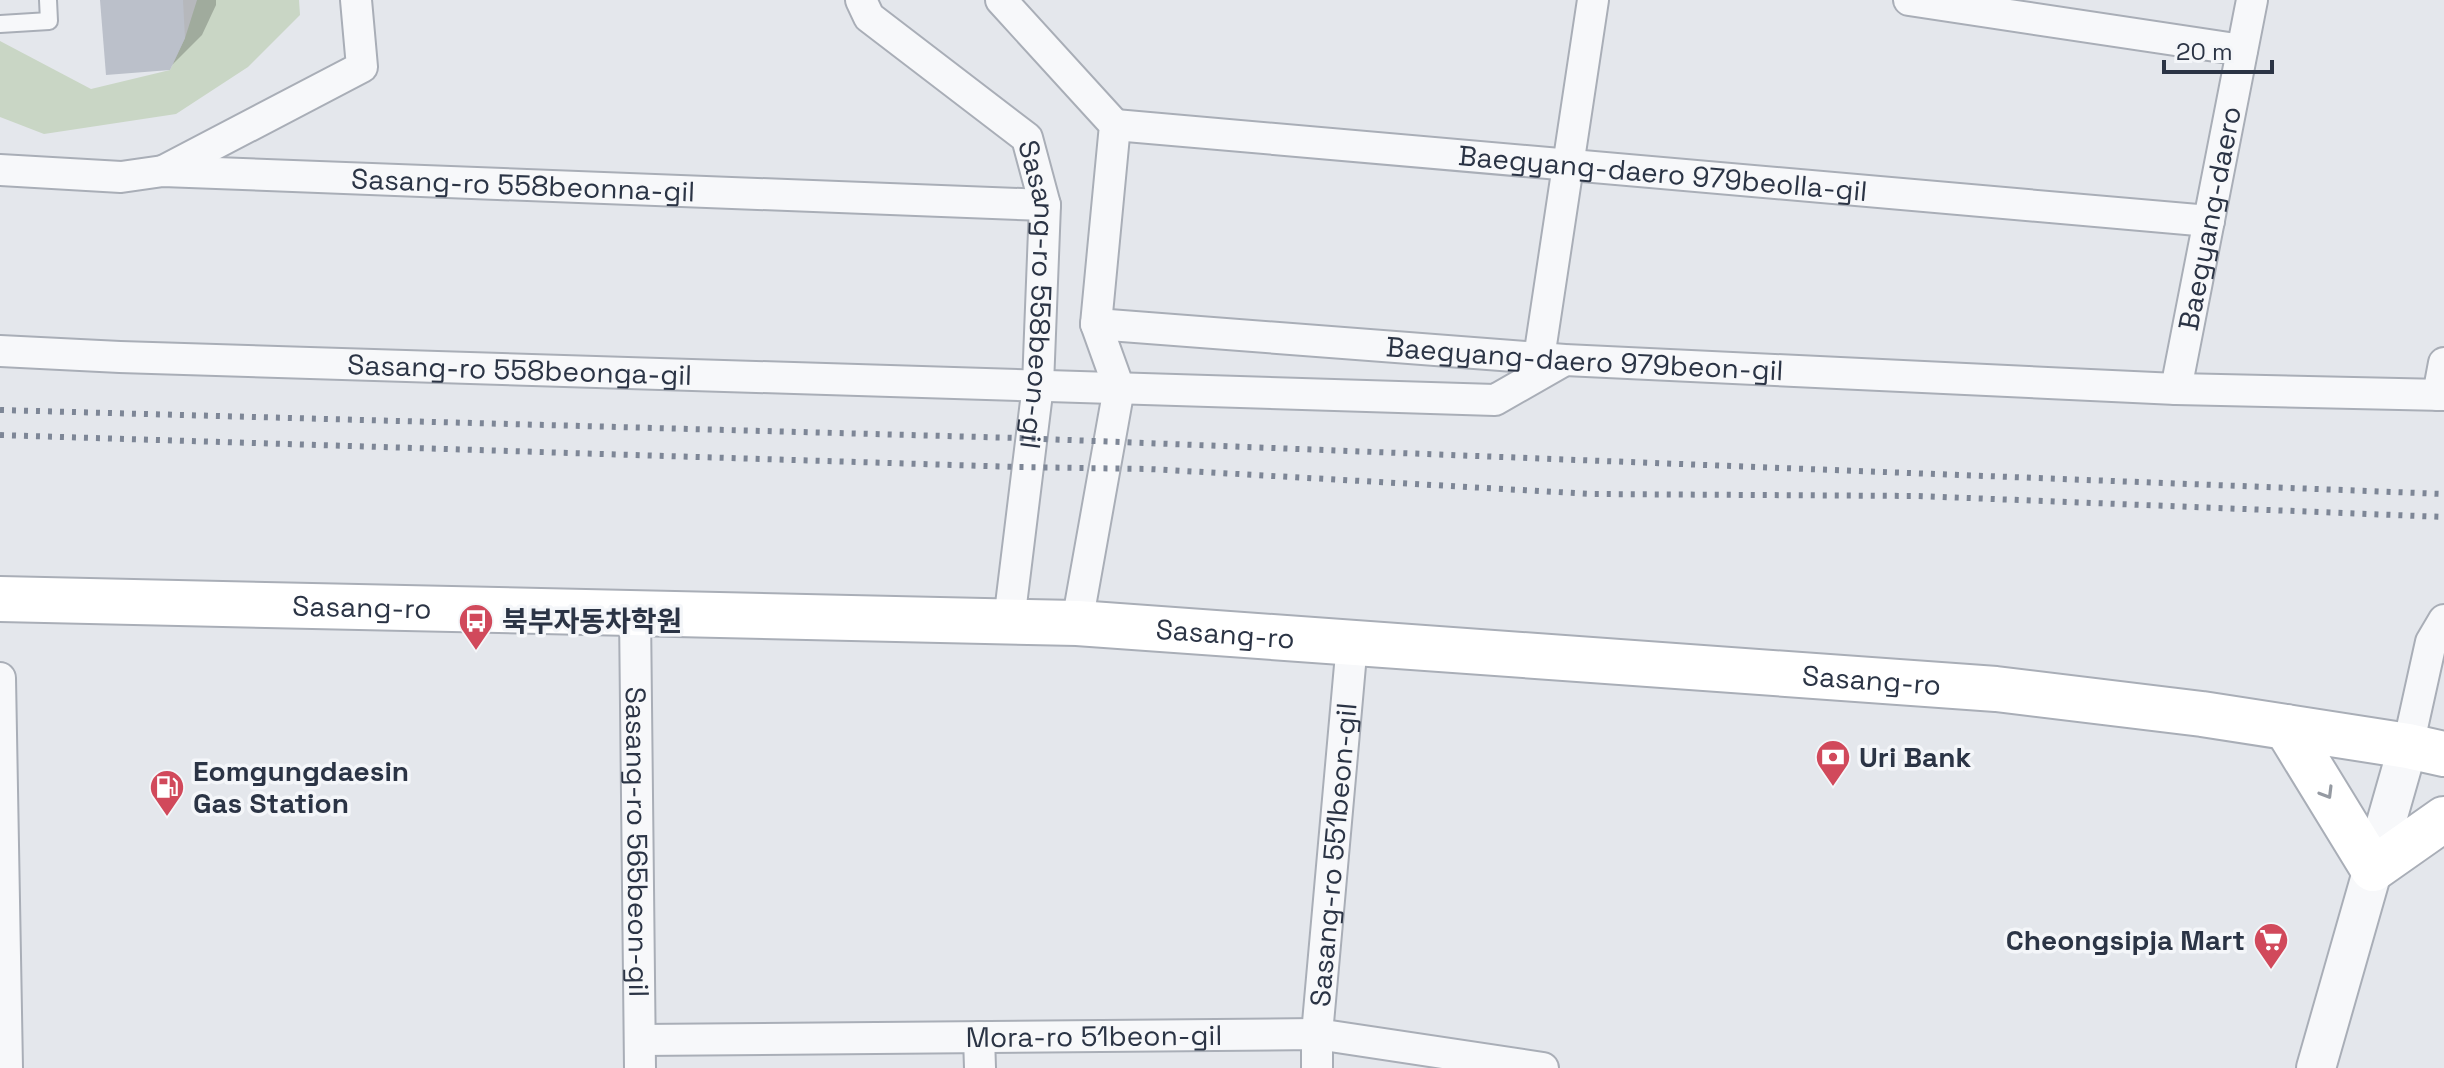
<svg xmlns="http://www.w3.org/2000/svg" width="2444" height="1068" font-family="'Space Grotesk','Noto Sans KR',sans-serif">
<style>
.green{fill:#c9d6c5}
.shadow{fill:#0003}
.building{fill:#bbc0ca}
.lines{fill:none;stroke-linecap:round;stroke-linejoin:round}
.service-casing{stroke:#a9aeb7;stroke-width:20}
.minor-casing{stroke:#a9aeb7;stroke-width:34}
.tertiary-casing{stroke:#a9aeb7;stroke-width:42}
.secondary-casing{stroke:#a9aeb7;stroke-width:48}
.service{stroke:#f7f8fa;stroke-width:16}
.minor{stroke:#f7f8fa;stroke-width:30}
.tertiary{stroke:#f7f8fa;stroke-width:38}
.secondary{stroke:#fff;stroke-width:44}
.rail{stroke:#7d8696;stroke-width:6;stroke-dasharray:4 8;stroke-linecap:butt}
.oneway{stroke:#959aa2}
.labels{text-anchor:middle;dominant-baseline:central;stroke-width:7;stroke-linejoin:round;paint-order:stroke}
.street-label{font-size:28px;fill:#2b3445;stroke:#f4f6f9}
.poi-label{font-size:28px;font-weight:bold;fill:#2b3445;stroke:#f4f6f9;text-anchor:start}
</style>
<rect width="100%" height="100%" fill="#e4e7ec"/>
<!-- green -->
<path class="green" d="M197 0H299L300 15 248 67 176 114 44 134 0 117V41L91 89 170 70 185 38Z"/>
<!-- shadow -->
<path class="shadow" d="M102 0H216V5L202 35 169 68Z"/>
<!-- building -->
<path class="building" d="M100 0H183L185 38 170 70 106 75Z"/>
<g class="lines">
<!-- service casing -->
<g class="service-casing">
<path id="service" d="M0 24 49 21 48 0"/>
</g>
<!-- minor casing -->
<g class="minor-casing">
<g id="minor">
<path id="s1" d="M861 0 869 17 1027 138 1045 205 1038 385 1009 621"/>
<path d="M1001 0 1115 125 1096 324 1119 388 1077 623"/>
<path d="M1909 0 2242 50"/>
<path id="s2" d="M1115 125 2209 221"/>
<path id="s3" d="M0 170 121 177 163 171 1045 205"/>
<path d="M165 170 362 67 356 0"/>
<path id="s4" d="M1096 324 1565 360 2176 389 2444 395"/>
<path id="s5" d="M0 351 120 357 1495 400 1565 360"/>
<path d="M1539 358 1593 0"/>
<path id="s6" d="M2176 389 2252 0"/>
<path d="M2438 395 2444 363"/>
<path id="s7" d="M635 614 640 1068"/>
<path d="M0 678 7 1068"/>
<path d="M2408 746 2431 642 2444 620"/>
<path d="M979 1037 980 1068"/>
<path id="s8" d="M640 1040 1317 1034 1543 1068"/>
<path id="s9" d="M1317 1068V1034L1352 643"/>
</g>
</g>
<!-- tertiary casing -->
<g class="tertiary-casing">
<path id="tertiary" d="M2316 1068 2408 746"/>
</g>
<!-- secondary casing -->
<g class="secondary-casing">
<g id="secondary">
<path id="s10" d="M0 599 1077 623 1996 689 2202 714 2408 746 2444 754"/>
<path d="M2286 727 2373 869 2444 819"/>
</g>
</g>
<!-- service -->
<use href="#service" class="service"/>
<!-- minor -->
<use href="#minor" class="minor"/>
<!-- tertiary -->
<use href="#tertiary" class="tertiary"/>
<!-- secondary -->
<use href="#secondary" class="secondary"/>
<!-- rail -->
<g class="rail">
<path d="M0 410 1018 438 2444 494"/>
<path d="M0 435 1016 467 1149 469 1592 494 1918 496 2444 517"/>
</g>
</g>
<!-- one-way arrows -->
<defs><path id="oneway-chevron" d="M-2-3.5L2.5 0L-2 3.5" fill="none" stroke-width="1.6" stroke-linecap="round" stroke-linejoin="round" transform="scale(2)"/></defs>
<use class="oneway" href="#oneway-chevron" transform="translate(2327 793) rotate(59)"/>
<!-- icons -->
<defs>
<g id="bus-pin" transform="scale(1.8)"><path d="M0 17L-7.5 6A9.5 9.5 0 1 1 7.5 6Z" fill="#d1495b" stroke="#f4f6f9"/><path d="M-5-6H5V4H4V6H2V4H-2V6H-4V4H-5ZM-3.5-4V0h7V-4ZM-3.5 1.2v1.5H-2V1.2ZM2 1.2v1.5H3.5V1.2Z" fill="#fff"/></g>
<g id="bank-pin" transform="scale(1.8)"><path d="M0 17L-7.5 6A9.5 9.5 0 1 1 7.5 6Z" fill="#d1495b" stroke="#f4f6f9"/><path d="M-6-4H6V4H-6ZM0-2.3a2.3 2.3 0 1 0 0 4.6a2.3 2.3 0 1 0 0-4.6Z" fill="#fff"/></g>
<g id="fuel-pin" transform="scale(1.8)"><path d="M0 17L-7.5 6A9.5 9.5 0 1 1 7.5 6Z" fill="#d1495b" stroke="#f4f6f9"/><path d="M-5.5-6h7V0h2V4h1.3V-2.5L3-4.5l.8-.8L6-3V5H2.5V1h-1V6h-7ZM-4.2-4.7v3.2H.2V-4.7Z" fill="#fff"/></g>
<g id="supermarket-pin" transform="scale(1.8)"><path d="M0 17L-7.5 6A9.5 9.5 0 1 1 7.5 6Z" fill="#d1495b" stroke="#f4f6f9"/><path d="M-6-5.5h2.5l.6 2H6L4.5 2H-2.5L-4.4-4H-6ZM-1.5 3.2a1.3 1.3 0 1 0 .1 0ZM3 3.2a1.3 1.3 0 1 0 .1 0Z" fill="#fff"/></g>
</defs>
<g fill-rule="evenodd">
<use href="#bus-pin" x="476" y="621"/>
<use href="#bank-pin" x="1833" y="757"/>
<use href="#fuel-pin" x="167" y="787"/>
<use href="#supermarket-pin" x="2271" y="940"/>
</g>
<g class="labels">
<!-- street labels -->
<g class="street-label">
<text stroke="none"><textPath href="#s2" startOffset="550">Baegyang-daero 979beolla-gil</textPath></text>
<text stroke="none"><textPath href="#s3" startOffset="524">Sasang-ro 558beonna-gil</textPath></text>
<text stroke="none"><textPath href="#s6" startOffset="174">Baegyang-daero</textPath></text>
<text stroke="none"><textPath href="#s1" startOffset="376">Sasang-ro 558beon-gil</textPath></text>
<text stroke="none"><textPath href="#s4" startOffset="490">Baegyang-daero 979beon-gil</textPath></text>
<text stroke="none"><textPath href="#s5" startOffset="520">Sasang-ro 558beonga-gil</textPath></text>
<text stroke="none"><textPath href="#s10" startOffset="362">Sasang-ro</textPath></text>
<text stroke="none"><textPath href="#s10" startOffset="1226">Sasang-ro</textPath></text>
<text stroke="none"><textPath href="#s10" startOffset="1874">Sasang-ro</textPath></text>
<text stroke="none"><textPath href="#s7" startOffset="228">Sasang-ro 565beon-gil</textPath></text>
<text stroke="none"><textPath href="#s9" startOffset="214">Sasang-ro 551beon-gil</textPath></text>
<text stroke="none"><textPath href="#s8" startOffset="454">Mora-ro 51beon-gil</textPath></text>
</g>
<!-- poi labels -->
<g class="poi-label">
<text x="502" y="621">북부자동차학원</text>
<text x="1859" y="757">Uri Bank</text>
<text x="193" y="771">Eomgungdaesin<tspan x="193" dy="32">Gas Station</tspan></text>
<text x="2245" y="940" text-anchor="end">Cheongsipja Mart</text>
</g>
</g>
<!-- scale -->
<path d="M2164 60v12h108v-12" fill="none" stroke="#2b3445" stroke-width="4"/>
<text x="2176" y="60" font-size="24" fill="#2b3445" stroke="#f4f6f9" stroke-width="6" paint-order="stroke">20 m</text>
</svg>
